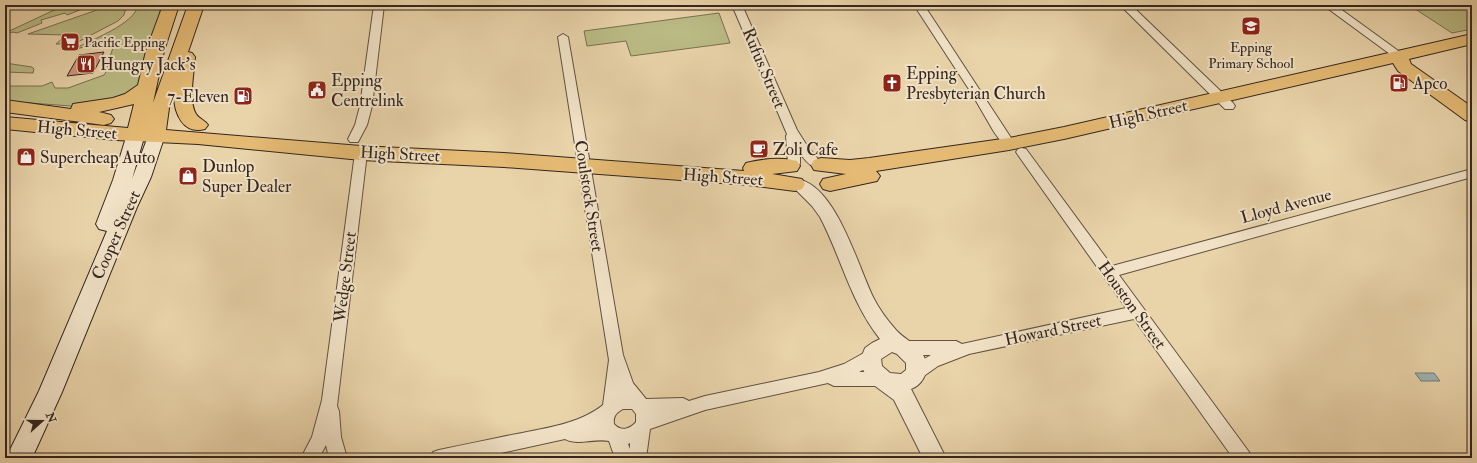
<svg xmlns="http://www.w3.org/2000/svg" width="1477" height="463" font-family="'IM FELL Double Pica',serif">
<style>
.green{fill:#bbbb85;stroke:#787052}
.water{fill:#9db5b4;stroke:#737c78}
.building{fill:#d1957e;stroke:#34261f}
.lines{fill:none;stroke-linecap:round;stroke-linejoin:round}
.minor-casing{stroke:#615142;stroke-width:2}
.tertiary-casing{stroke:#615142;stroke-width:2}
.secondary-casing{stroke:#34261f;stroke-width:2}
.primary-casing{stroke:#34261f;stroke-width:2}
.minor{fill:#f1e2c7;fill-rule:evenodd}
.tertiary{fill:#f1e2c7;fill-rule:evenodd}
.secondary{fill:#f1e2c7;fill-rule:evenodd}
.primary{fill:#e4ba74;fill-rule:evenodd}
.labels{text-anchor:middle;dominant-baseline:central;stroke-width:4;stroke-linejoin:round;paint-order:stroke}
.far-poi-label{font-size:14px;fill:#34261f;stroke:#f1e2c7;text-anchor:start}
.poi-label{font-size:17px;fill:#34261f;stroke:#f1e2c7;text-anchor:start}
.street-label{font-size:17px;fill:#34261f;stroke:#f1e2c7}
</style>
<rect width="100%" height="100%" fill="#e9d3a9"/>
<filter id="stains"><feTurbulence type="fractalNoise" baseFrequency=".005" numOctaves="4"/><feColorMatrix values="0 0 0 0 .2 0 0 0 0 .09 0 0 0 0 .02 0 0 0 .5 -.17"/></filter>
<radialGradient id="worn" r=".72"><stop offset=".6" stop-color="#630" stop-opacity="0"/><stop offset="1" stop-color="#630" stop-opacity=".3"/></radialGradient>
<!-- green -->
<g class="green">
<path d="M65 5H84L81 7 85 8 67 15 65 13 41 20 42 23 17 33 13 32 5 35V33Z"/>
<path d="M103 5H124L126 7 124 15 118 21 72 45 65 47 62 44H56L66 35 28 34 94 11Z"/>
<path d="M138 5H161L159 16 138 89 131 96 83 107 5 101V86H42L52 82 55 88H68L104 75 108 69 107 65 115 42C100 37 88 48 74 49 91 40 135 24 138 5Z"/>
<path d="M1409 5H1472V29L1452 33Z"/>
<path d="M719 13 730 43 631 56 626 41 587 46 584 31Z"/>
<path d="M5 63 32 67 34 69 33 73 5 72Z"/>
</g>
<!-- water -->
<path class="water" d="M1415 373H1434L1440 381H1421Z"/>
<!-- building -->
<path class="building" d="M104 52 93 73 67 76 79 55Z"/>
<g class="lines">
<!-- minor casing -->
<g class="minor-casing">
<g id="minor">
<path d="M374 5H384L372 106 367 125 358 142H350L348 139 355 125 360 106Z"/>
<path d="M732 5H742L797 130 806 144 821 163 820 166C810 169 806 160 800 154V163L799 166 794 167 789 166 788 163 786 136 787 134Z"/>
<path d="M914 5H924L1015 144 1013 147 1009 148 1005 147 994 132 972 94Z"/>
<path d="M1120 5H1131L1233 103 1235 106 1233 109H1225Z"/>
<path d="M1323 5H1335L1404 55 1398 58 1394 57Z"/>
<path d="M563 34 568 37 623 355 633 383 646 399 683 398 689 401 705 396 819 372 844 364 871 349 877 351 879 356C875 365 867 368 859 372H882L888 374 890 379 888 384 882 386H834L828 383 705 410 650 429 646 458H615L609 441C595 438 577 446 565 439L478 458H430L433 452 439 450C465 445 491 439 517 434 546 428 579 424 603 405L609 360 558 37ZM623 409H632L636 414V422C630 429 621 432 614 424 613 416 616 413 623 409ZM630 443V449L628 444Z"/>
<path d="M1022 148 1026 149 1112 266 1472 169V177L1119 275 1249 452 1252 458H1233L1134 319 969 354 938 366 921 378 915 380 909 378 907 373 909 368 931 355H904L898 353 896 348 898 343 904 341H956L962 344 1126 308 1018 155 1016 152 1018 149Z"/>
<path d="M361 149 365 150 367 153 337 406 339 411 341 437 347 458H329L326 445 319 458H301L312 437 322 400 355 153 357 150Z"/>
</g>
</g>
<!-- tertiary casing -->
<g class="tertiary-casing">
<path id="tertiary" d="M801 180C837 190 858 266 873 297 879 309 887 320 896 330 906 341 922 346 926 362 929 373 921 386 911 389L946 458H923L894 400 871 383 862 368 861 358 865 348 872 343 880 339C851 303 841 257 820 217L812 206 792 186 795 182ZM892 352 897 354 906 363V370L901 374 890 373 882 366 881 359Z"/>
</g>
<!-- secondary casing -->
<g class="secondary-casing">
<path id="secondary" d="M136 128 142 130 145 134 132 179 150 131 156 129 162 131 165 135 151 177 137 207 62 392 32 458H6L39 391 107 231 99 229 96 224 113 180 127 134 130 130Z"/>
</g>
<!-- primary casing -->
<g class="primary-casing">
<g id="primary">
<path d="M163 5H179L164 51 153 103 188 5H204L188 52 192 53 195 57C194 73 188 101 196 114 199 119 205 120 208 125L205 129C183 135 174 113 174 95L169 108 166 130 361 146 504 153 744 171 743 168 746 163C761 159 782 157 797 161L800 166 797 171 772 174 802 179 805 184 802 189 795 191 748 185 504 167 361 160 198 144 116 140 5 129V117L128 128 134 104 99 112 111 115 114 119 111 123 104 125 5 112V100L71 109 73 104 113 98 125 94 138 85 146 51Z"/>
<path d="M1472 34V44L1409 59 1411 64 1472 107V122L1465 120 1398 71 1393 63 1064 139 1009 150 876 171 880 176 877 181 830 191 823 189 820 184 823 179 846 174 814 170 811 165 814 160 821 158 850 160 869 158 1009 138 1064 127Z"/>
</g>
</g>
<!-- minor -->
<use href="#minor" class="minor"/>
<!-- tertiary -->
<use href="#tertiary" class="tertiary"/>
<!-- secondary -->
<use href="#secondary" class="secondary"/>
<!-- primary -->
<use href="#primary" class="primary"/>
</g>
<!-- icons -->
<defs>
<g id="school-square" transform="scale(1)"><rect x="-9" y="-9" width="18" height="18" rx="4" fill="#8f2418" stroke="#f1e2c7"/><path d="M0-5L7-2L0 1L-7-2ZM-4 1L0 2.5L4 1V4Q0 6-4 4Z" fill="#fff"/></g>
<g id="supermarket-square" transform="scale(1)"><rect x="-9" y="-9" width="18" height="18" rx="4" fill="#8f2418" stroke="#f1e2c7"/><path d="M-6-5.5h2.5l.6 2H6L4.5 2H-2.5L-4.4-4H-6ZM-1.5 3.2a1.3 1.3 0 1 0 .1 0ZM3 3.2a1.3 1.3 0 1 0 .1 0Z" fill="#fff"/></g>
<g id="restaurant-square" transform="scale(1)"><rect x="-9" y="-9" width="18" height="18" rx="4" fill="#8f2418" stroke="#f1e2c7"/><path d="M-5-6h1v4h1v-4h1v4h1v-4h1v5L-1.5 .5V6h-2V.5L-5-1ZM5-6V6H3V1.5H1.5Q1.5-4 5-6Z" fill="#fff"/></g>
<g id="church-square" transform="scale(1)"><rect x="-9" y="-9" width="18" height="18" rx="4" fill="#8f2418" stroke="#f1e2c7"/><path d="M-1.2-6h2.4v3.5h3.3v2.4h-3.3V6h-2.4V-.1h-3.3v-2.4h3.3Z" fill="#fff"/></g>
<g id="fuel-square" transform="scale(1)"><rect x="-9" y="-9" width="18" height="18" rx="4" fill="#8f2418" stroke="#f1e2c7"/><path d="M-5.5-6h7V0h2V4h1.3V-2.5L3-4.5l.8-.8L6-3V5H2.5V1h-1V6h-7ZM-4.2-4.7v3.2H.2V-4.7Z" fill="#fff"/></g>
<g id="civic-square" transform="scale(1)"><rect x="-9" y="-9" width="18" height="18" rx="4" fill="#8f2418" stroke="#f1e2c7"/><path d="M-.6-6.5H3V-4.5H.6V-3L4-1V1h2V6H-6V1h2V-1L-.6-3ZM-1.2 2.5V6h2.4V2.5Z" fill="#fff"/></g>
<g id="cafe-square" transform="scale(1)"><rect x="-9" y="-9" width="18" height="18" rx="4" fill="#8f2418" stroke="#f1e2c7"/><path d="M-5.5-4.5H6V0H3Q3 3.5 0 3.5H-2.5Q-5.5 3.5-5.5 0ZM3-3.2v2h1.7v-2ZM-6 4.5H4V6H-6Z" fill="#fff"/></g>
<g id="shop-square" transform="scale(1)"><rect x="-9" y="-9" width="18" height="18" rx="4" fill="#8f2418" stroke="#f1e2c7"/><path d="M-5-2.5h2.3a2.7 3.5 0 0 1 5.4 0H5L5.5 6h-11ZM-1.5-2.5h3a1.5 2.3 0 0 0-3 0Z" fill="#fff"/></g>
</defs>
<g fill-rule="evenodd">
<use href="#school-square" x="1251" y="26"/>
<use href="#supermarket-square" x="70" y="42"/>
<use href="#restaurant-square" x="86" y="64"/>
<use href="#church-square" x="892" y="83"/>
<use href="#fuel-square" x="1399" y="83"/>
<use href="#civic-square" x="317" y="90"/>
<use href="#fuel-square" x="243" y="96"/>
<use href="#cafe-square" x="759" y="149"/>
<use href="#shop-square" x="26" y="157"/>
<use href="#shop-square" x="188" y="176"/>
</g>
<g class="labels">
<!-- far-poi labels -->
<g class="far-poi-label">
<text x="84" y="42">Pacific Epping</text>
<text x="1251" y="47" text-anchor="middle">Epping<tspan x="1251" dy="16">Primary School</tspan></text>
</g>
<!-- poi labels -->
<g class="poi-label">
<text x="100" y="64">Hungry Jack's</text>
<text x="906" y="73">Epping<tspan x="906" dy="20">Presbyterian Church</tspan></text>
<text x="331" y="80">Epping<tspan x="331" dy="20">Centrelink</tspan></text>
<text x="1413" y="83">Apco</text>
<text x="229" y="96" text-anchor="end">7-Eleven</text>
<text x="773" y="149">Zoli Cafe</text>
<text x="40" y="157">Supercheap Auto</text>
<text x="202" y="166">Dunlop<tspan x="202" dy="20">Super Dealer</tspan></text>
</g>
<!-- street labels -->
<g class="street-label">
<text transform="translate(764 68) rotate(67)">Rufus Street</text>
<text transform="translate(1148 114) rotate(-13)">High Street</text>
<text transform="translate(77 130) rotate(5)">High Street</text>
<text transform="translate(400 154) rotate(3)">High Street</text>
<text transform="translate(723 177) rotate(4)">High Street</text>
<text transform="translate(589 196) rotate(81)">Coulstock Street</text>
<text transform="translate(1286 206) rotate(-15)">Lloyd Avenue</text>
<text transform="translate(116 235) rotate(-66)">Cooper Street</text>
<text transform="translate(345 277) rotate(-83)">Wedge Street</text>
<text transform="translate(1132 305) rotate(54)">Houston Street</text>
<text transform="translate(1053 330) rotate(-12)">Howard Street</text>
</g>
</g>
<!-- margin -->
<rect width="1477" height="463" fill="none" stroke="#e9d3a9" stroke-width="20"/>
<rect x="6" y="6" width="1465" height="451" fill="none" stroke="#34261f" stroke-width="2"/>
<rect x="10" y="10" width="1457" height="443" fill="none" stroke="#34261f"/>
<!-- north arrow -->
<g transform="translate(42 421) rotate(69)" stroke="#f1e2c7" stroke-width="3" paint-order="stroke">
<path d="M0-3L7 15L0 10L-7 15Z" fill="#34261f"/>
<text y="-6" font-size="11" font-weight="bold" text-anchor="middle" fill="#34261f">N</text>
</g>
<rect width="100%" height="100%" filter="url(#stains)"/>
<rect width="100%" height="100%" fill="url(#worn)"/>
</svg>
